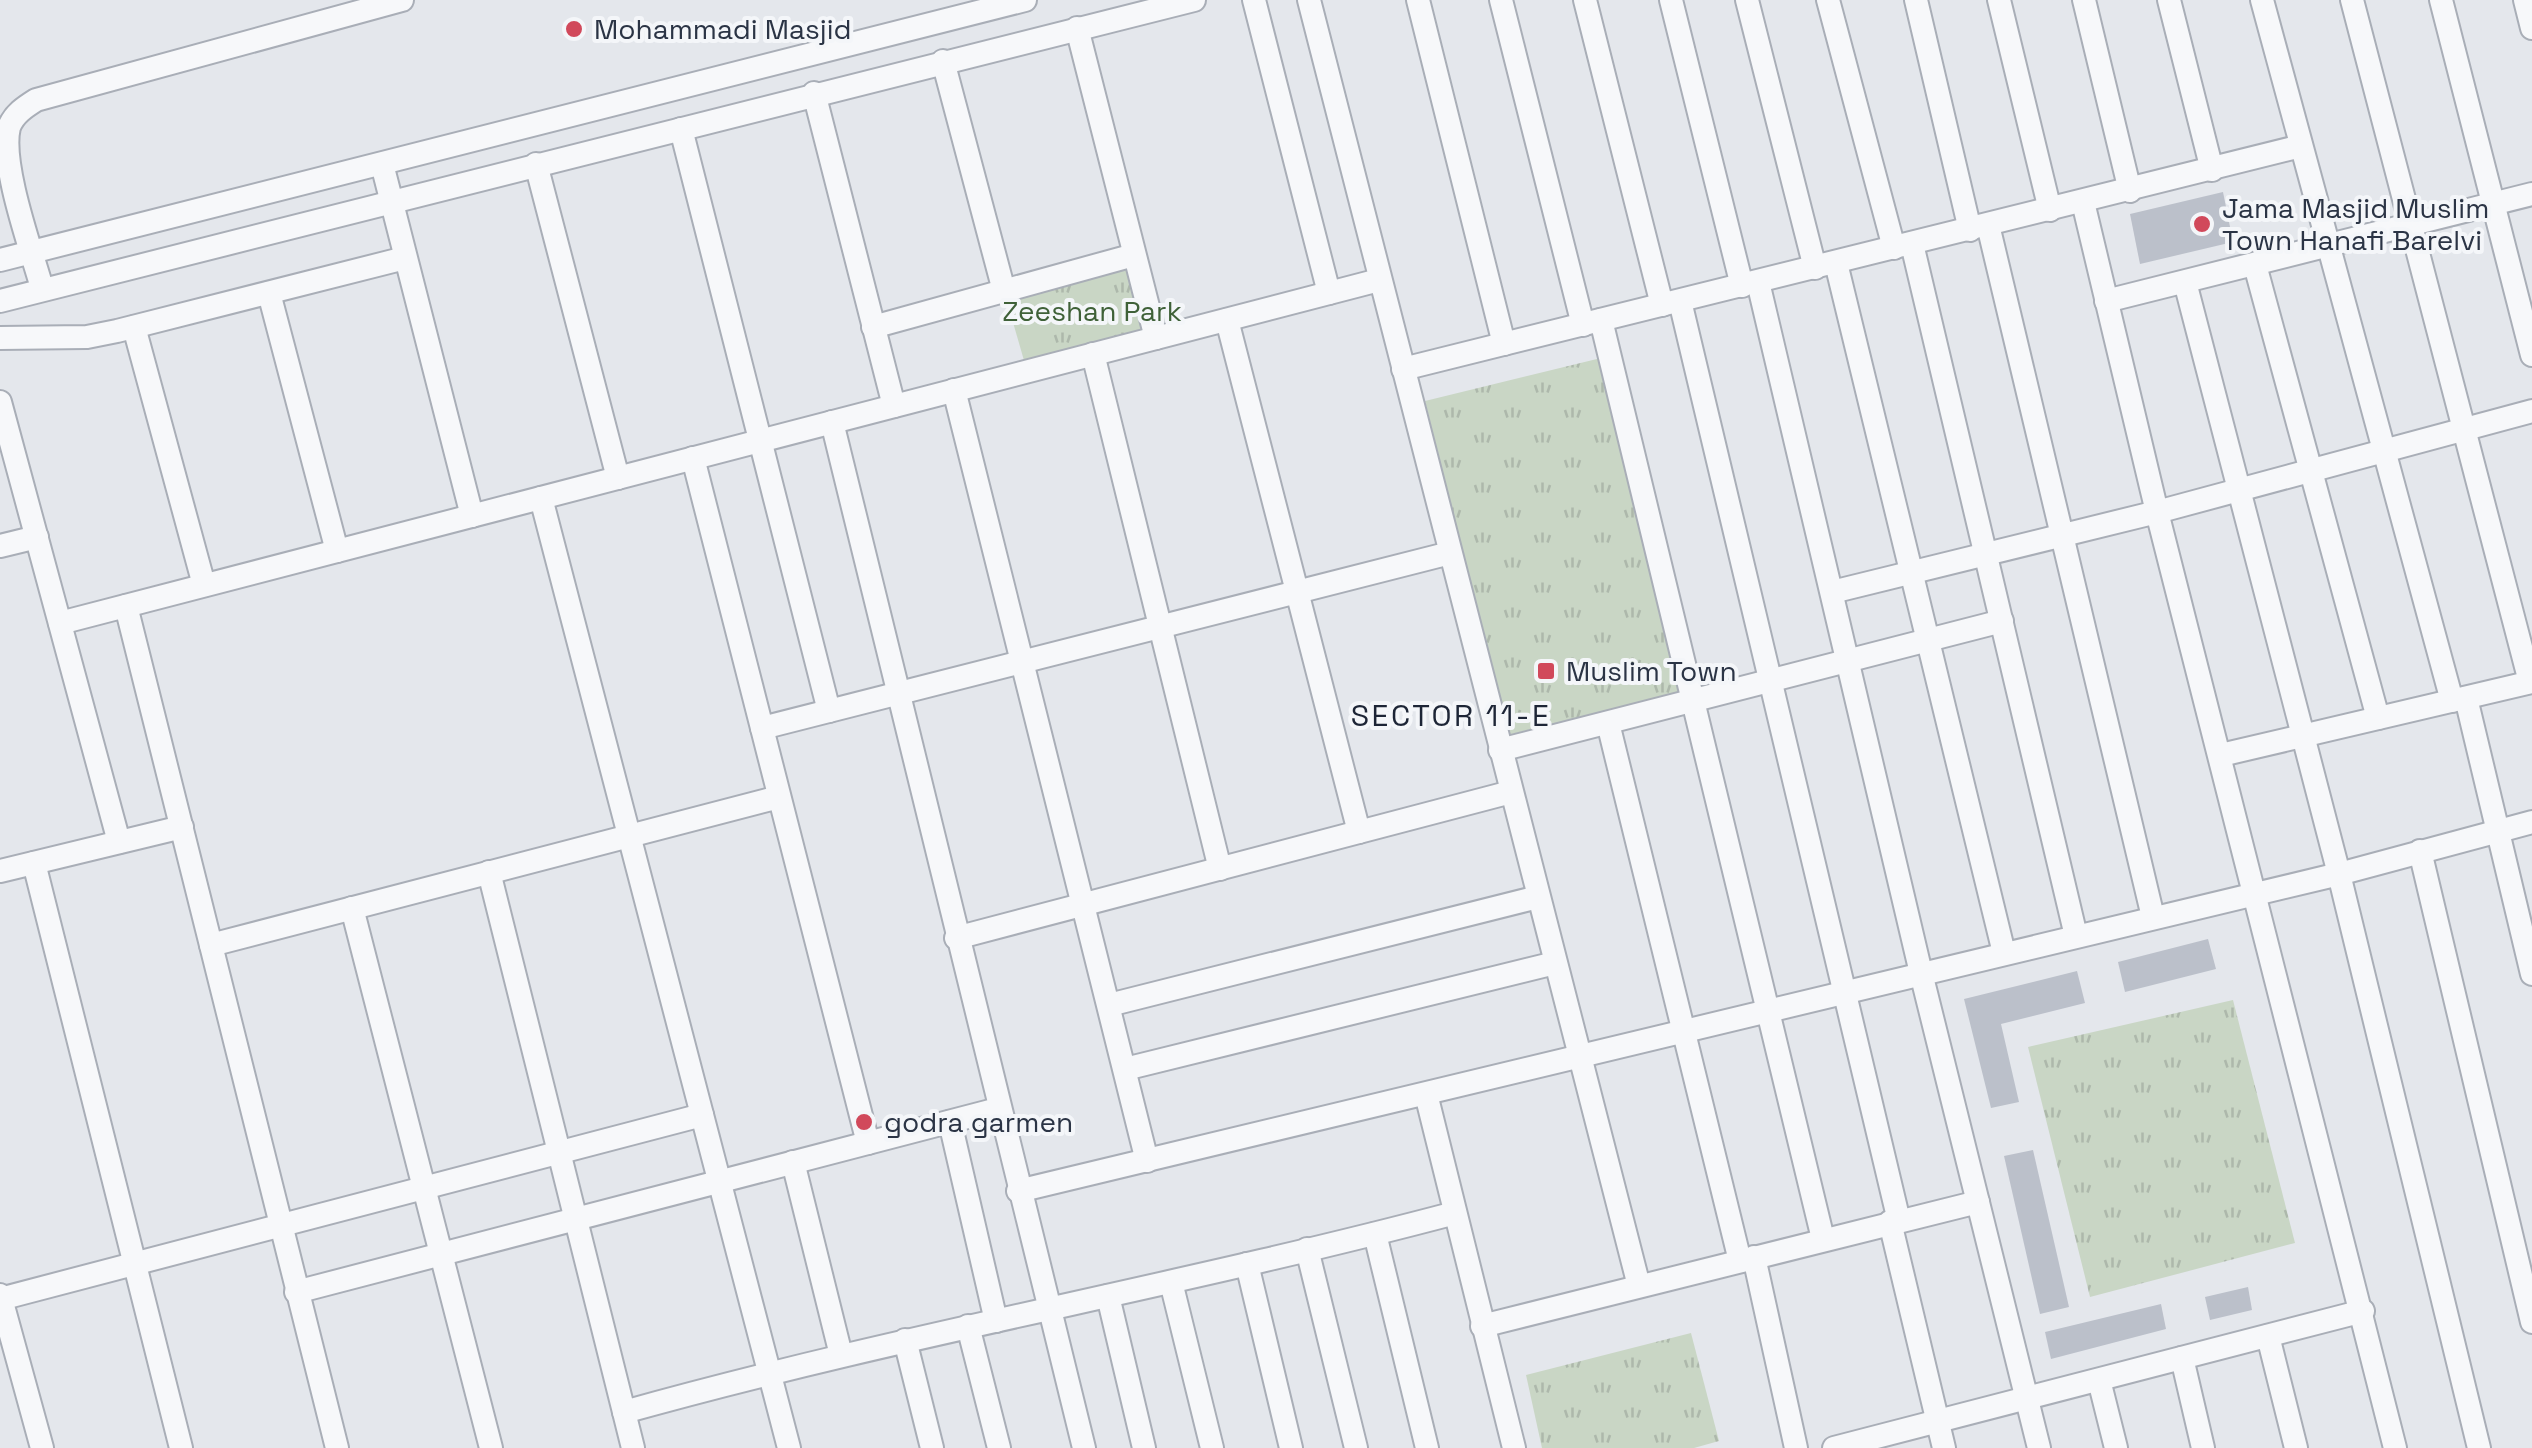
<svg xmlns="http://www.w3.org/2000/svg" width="2532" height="1448" font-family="'Space Grotesk',sans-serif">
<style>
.grass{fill:url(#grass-tufts)}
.building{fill:#bbc0ca}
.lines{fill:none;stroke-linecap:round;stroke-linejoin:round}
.minor-casing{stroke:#a9aeb7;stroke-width:26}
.minor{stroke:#f7f8fa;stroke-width:22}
.poi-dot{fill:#d1495b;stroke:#f4f6f9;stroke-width:4}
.labels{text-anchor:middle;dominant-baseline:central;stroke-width:8;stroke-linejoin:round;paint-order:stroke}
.poi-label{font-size:28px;fill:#2b3445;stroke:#f4f6f9;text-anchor:start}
.park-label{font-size:28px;fill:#3f6138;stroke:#f4f6f9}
.neighbourhood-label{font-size:30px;letter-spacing:2.5px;fill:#1d2536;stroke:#f4f6f9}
</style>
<defs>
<pattern id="grass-tufts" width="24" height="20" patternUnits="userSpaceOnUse" patternTransform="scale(2.5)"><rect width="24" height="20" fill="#c9d6c5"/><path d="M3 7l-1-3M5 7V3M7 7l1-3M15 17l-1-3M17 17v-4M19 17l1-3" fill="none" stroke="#adb8ab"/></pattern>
</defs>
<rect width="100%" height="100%" fill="#e4e7ec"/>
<!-- grass -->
<g class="grass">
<path d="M1134 255 1156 338 1027 371 1004 291Z"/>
<path d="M1601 358 1679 692 1508 735 1425 401Z"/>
<path d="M2233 1000 2295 1243 2090 1297 2028 1047Z"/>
<path d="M1691 1333 1719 1441 1694 1448H1542L1526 1375Z"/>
</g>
<!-- building -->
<g class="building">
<path d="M2223 192 2233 242 2140 264 2130 214Z"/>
<path d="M2208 939 2216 969 2125 992 2118 962Z"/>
<path d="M2077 971 2085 1003 2001 1024 2019 1102 1991 1108 1964 999Z"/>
<path d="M2033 1150 2069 1307 2040 1314 2004 1156Z"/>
<path d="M2248 1287 2252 1310 2210 1320 2205 1297Z"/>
<path d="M2161 1304 2166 1329 2051 1359 2045 1332Z"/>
</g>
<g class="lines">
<!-- minor casing -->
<g class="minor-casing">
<g id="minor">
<path d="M1254 0 1329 293"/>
<path d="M1309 0 1639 1286"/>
<path d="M1418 0 1504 344"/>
<path d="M1501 0 1583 325"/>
<path d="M1585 0 1662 305"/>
<path d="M1671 0 1742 286"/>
<path d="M1747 0 1815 268"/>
<path d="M1828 0 1894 248"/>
<path d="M1916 0 1970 230"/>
<path d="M1999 0 2050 210"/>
<path d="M2084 0 2130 191"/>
<path d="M2169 0 2212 170"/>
<path d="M2262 0 2452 701"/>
<path d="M2352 0 2530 682"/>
<path d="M2441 0 2532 355"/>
<path d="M2525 0 2532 28"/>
<path d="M1077 28 1156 338"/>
<path d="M943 61 1004 291"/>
<path d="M814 93 894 406"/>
<path d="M681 129 829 711"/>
<path d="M382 164 472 516"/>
<path d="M536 164 618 478"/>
<path d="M2083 202 2157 512 2395 1448"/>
<path d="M1988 225 2153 917"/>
<path d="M1912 244 2076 936"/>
<path d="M0 260 1025 0"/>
<path d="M1836 263 2004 953"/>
<path d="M2255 265 2378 718"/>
<path d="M1758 282 1921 973 2039 1448"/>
<path d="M2185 282 2339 874 2479 1448"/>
<path d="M42 288C31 249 0 164 9 127 14 114 25 107 36 100L402 0"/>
<path d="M269 293 337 551"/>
<path d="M0 301 1194 0"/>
<path d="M1680 301 1899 1221"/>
<path d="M2106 301 2532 194"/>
<path d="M1227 320 1359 832"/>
<path d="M1601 320 1823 1239"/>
<path d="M134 327 204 585"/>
<path d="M873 327 1134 255"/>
<path d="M0 338 87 337 117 331 405 258"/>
<path d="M1093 354 1220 869"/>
<path d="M1403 369 2301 146"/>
<path d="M954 390 1147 1161"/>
<path d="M0 402 119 842"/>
<path d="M832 422 1084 1448"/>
<path d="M693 458 868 1143"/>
<path d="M541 498 789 1448"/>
<path d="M0 546 37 537"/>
<path d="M1832 592 2157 512 2532 411"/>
<path d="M126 606 337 1448"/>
<path d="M60 623 1379 280"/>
<path d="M2466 698 2532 974"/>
<path d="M1608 723 1740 1261"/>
<path d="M762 728 1450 553"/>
<path d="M1500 750 2002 621"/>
<path d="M2221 755 2532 682"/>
<path d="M2420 851 2532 1322"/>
<path d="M34 863 181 1448"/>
<path d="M0 871 182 827"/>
<path d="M489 872 633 1448"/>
<path d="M352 908 491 1448"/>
<path d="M956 938 1511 792"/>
<path d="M211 945 779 797"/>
<path d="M1109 1005 1538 897"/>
<path d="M1125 1069 1555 963"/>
<path d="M1426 1094 1514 1448"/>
<path d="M950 1122 996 1321"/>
<path d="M793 1162 841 1355"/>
<path d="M1018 1191 2339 874 2532 822"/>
<path d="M1890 1222 1944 1448"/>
<path d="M1375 1234 1427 1448"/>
<path d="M1307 1249 1356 1448"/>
<path d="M1754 1257 1796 1448"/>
<path d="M1247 1264 1291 1448"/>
<path d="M1171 1282 1212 1448"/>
<path d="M296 1292 998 1109"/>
<path d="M0 1295 42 1448"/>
<path d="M1108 1296 1144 1448"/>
<path d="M0 1299 702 1115"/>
<path d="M968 1326 999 1448"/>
<path d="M1482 1326 1978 1202"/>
<path d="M2268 1336 2296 1448"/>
<path d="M905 1340 932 1448"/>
<path d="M2182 1358 2203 1448"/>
<path d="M2099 1380 2116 1448"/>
<path d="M624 1412C899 1335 1180 1286 1455 1213"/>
<path d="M1834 1448 2363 1311"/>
</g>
</g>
<!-- minor -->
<use href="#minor" class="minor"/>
</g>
<!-- markers -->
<g class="poi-dot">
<circle cx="574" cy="29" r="10"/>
<circle cx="2202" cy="224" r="10"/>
<rect x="1536" y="661" width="20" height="20" rx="5"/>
<circle cx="864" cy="1122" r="10"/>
</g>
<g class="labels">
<!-- poi labels -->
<g class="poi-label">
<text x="594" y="29">Mohammadi Masjid</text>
<text x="2222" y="208">Jama Masjid Muslim<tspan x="2222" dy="32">Town Hanafi Barelvi</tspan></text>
<text x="1566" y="671">Muslim Town</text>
<text x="884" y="1122">godra garmen</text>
</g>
<!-- park labels -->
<g class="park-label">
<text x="1092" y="311">Zeeshan Park</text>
</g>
<!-- neighbourhood labels -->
<g class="neighbourhood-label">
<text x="1451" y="715">SECTOR 11-E</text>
</g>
</g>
</svg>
